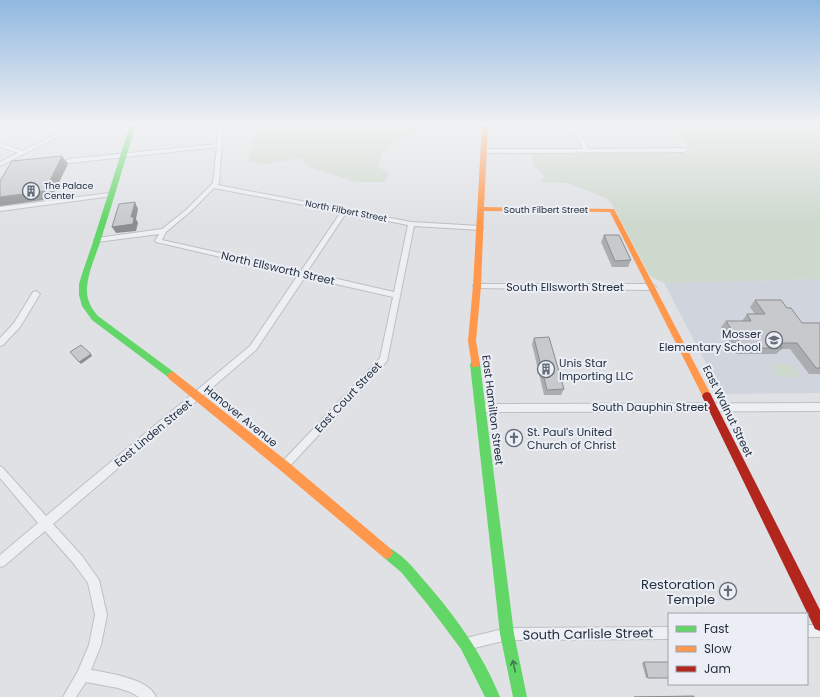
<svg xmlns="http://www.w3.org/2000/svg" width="820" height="697" font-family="Poppins,sans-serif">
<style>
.built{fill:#d0d4dc}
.green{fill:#ced9ce}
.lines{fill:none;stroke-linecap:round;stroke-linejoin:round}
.street-casing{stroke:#bdbfc3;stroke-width:2}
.street{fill:#eeeff2;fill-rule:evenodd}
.fast{fill:#63d668;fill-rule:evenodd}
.slow{fill:#ff974d;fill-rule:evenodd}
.jam{fill:#b3261e;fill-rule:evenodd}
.wall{fill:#abadb0}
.shaded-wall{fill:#8b8d90}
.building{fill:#c7c9cd;stroke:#8b8d90}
.oneway{stroke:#407a51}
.labels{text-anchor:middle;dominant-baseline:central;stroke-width:4;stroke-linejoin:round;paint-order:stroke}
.far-poi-label{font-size:9px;fill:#242e3f;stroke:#ebeff5;text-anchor:start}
.far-street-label{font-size:9px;fill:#242e3f;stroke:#ebeff5}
.street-label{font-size:11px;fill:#242e3f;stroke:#ebeff5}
.poi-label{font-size:11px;fill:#242e3f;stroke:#ebeff5;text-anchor:start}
.near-poi-label{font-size:13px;fill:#242e3f;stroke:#ebeff5;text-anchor:end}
.near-street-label{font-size:13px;fill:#242e3f;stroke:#ebeff5}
</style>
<rect width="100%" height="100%" fill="#dfe1e5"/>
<!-- built -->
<path class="built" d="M820 279V393L722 394 664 283Z"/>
<!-- green -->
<g class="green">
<path d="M257 125H429L407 134 382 153 378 166 390 174 384 182H356L309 167 301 158 262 165 247 161 257 132Z"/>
<path d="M676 125H820V279L664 283 650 276 612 204 606 198 567 183 540 182 545 176 534 166 531 153H690L686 143 679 137 681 128Z"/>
<path d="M789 364 795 367 801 377H777L771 365Z"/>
</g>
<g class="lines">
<!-- street casing -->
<g class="street-casing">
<g id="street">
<path d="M76 125H81L0 166V162L18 153 0 147V143L22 151Z"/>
<path d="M219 125H223L219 183 217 185 411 222 480 226 483 228 480 230 414 226 387 361 287 469 284 471 281 469 279 466 281 463 380 358 393 297 305 277 256 350 53 524 82 556 99 580 107 615 101 645 91 670C109 673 149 679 156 697H139L130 692 118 688 86 682 76 697H63L78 671 89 645 95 615 88 583 74 564 45 531 4 566 0 567V555L38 523 0 478V466L3 468 46 516 250 346 298 275 156 242 155 241 159 234 97 242 94 240 97 238 162 229 186 210 213 183 217 147 69 163 66 161 69 159 217 144ZM214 188 341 212 301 271 162 240 166 232 190 212ZM346 213 408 225 394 292 307 272Z"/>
<path d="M572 125H576L589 149 684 148 687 150 684 152 484 153 481 151 484 149H583Z"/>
<path d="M110 193 113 195 112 196 0 211V207Z"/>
<path d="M474 284H652L656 287 652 290 477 288 473 286Z"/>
<path d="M36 291 40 294 20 327 3 345 0 346V338L14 323 33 292Z"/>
<path d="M820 403V411L481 412 478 411 477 408 478 405 481 404Z"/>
<rect x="807" y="625" width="13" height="12"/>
<path d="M669 627V639L507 640 466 650 462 648 460 644 462 640 466 638 507 628Z"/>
</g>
</g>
<!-- street -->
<use href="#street" class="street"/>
<!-- fast -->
<g class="fast">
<path d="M130 125H136C124 162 114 199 102 236 97 254 87 272 87 291 87 301 92 309 98 316L175 373 177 376 175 379 172 380 92 320 82 306 79 295V284L83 271 92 245Z"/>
<path d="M475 360 478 361 480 364 514 634 527 697H513L500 634 470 364 472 361Z"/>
<path d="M387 547C401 553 412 566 421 577 453 613 482 652 500 697H485L461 649 428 605 401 572 383 557 381 553 383 549Z"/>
</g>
<!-- slow -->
<g class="slow">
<path d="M482 125H488L484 207 614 209 710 393 712 396 710 399 707 400 704 399 610 212 484 211 481 286 476 341 480 364 478 367H472L468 341 473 286Z"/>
<path d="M172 372 175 373 288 462 391 549 393 553 391 557 387 559 383 557 280 470 169 379 167 376 169 373Z"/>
</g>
<!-- jam -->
<path class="jam" d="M707 392 710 393 820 610V631L815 629 702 396 704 393Z"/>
</g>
<!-- wall -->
<g class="wall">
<path d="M604 235 631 260 628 267H612L601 242Z"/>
<path d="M755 300 787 308 802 323H820V374H809L790 349H782L776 354H737L721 327 726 321H742L747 314H755L750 307Z"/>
<path d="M534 338 564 389 561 395H544L532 344Z"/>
<path d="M644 662 669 678H646L642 663Z"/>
</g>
<!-- shaded-wall -->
<g class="shaded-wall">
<path d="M62 156 68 164 51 199 0 206V197Z"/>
<path d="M135 202 138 209 136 219 138 223 136 231 116 233 112 227 131 217Z"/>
<path d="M91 354 92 356 81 364 79 362Z"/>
</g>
<!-- building -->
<g class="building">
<path d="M62 156 45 191 0 197V181L12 161Z"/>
<path d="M135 202 131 217H134L133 224 112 227 119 204Z"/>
<path d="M604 235H619L631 260 615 261Z"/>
<path d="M755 300H781L787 308H791L802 323H820V368H816L797 343H779L782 348H743L726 321H751L747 314H765Z"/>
<path d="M549 337 564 389 547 390 534 338Z"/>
<path d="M81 345 91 354 79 362 70 352Z"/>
<path d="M644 662H669V678H648Z"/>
<path d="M694 696V697H634Z"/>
</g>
<!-- one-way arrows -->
<defs><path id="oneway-shaft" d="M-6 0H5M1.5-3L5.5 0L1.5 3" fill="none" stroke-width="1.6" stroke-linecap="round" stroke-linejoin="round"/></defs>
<use class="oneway" href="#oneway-shaft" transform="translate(514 666) rotate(-102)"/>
<!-- sky -->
<linearGradient id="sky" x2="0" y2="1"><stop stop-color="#8fb8e0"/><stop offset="0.56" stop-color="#f1f2f3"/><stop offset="1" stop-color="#f1f2f3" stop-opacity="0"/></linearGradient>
<rect width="820" height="222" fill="url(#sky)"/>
<!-- icons -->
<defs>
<g id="building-ring" transform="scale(0.9)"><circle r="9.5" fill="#ebeff5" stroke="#656d79" stroke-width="1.5"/><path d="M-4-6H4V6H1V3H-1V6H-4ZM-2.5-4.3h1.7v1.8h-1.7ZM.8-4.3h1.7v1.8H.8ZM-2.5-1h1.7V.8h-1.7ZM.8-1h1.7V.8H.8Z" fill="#656d79"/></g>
<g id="school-ring" transform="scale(0.9)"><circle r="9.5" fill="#ebeff5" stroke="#656d79" stroke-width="1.5"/><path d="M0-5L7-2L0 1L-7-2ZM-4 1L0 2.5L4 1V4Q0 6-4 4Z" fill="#656d79"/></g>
<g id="church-ring" transform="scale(0.9)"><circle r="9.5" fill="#ebeff5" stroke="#656d79" stroke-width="1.5"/><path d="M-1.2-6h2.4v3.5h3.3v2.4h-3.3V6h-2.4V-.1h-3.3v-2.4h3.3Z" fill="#656d79"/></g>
</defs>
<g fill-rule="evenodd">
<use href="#building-ring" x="31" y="191"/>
<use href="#school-ring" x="774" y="340"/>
<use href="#building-ring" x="546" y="369"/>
<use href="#church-ring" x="514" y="438"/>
<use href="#church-ring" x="728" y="591"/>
</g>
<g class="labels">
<!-- far-poi labels -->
<g class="far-poi-label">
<text x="44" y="186">The Palace<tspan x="44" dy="10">Center</tspan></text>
</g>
<!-- far-street labels -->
<g class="far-street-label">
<text x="546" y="210">South Filbert Street</text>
<text transform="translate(346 211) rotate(11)">North Filbert Street</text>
</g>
<!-- street labels -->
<g class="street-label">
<text transform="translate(278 268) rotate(13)">North Ellsworth Street</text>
<text x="565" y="287">South Ellsworth Street</text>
<text transform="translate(348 397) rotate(-47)">East Court Street</text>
<text x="650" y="407">South Dauphin Street</text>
<text transform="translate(493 410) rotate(83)">East Hamilton Street</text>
<text transform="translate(728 411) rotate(64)">East Walnut Street</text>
<text transform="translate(241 416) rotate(39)">Hanover Avenue</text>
<text transform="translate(153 433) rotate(-40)">East Linden Street</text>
</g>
<!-- poi labels -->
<g class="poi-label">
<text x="761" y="334" text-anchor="end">Mosser<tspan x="761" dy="13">Elementary School</tspan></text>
<text x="559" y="363">Unis Star<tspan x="559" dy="13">Importing LLC</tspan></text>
<text x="527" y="432">St. Paul's United<tspan x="527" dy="13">Church of Christ</tspan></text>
</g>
<!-- near-poi labels -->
<g class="near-poi-label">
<text x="715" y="584">Restoration<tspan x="715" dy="15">Temple</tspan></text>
</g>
<!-- near-street labels -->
<g class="near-street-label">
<text transform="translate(588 634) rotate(-1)">South Carlisle Street</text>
</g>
</g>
<!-- legend -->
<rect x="668" y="613" width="140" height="72" fill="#ebeff5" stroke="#9ba2ac"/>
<rect x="676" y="626" width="20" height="6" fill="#63d668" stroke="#9ba2ac"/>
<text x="704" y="633" font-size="12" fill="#242e3f">Fast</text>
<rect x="676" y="646" width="20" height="6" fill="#ff974d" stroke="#9ba2ac"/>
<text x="704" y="653" font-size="12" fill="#242e3f">Slow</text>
<rect x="676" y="666" width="20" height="6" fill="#b3261e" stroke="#9ba2ac"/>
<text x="704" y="673" font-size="12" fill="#242e3f">Jam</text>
</svg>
